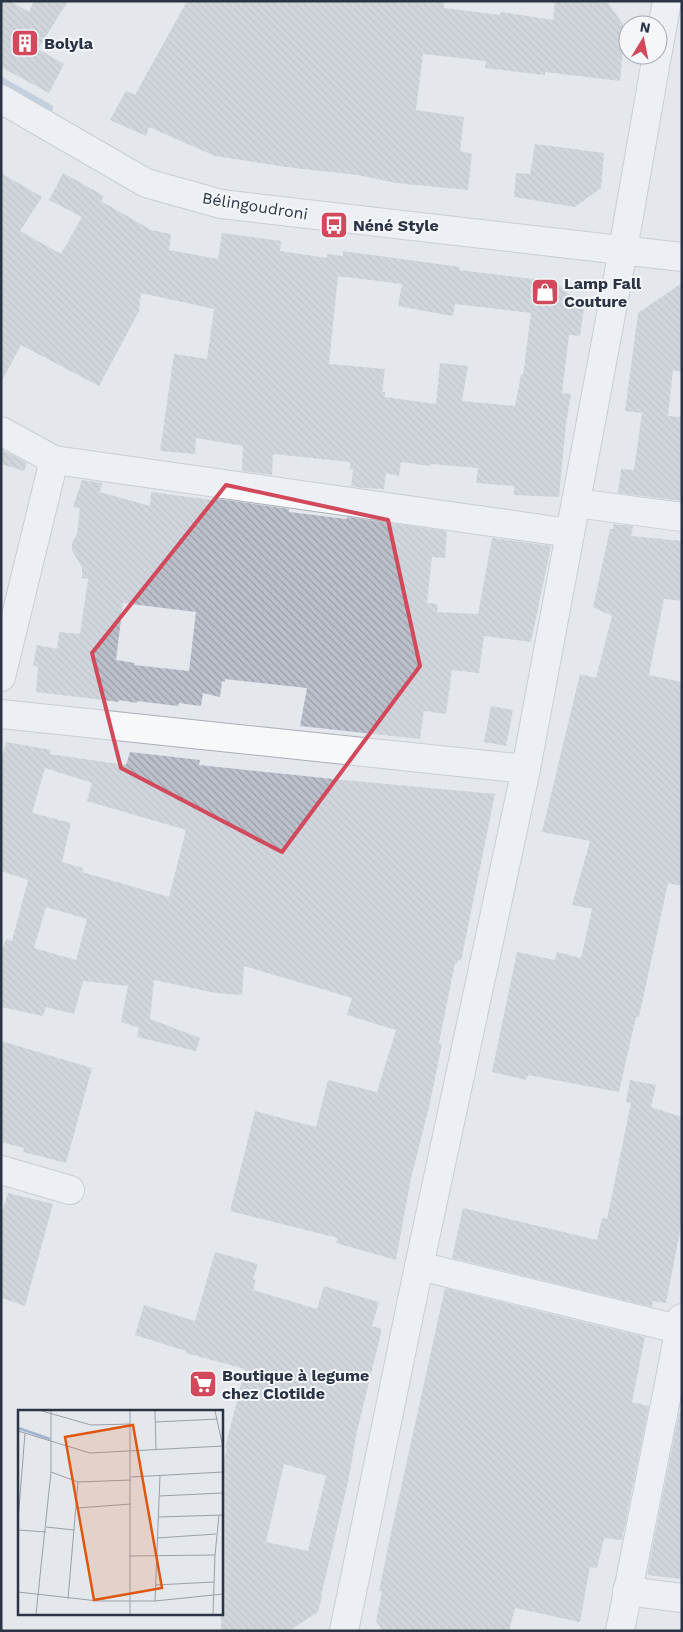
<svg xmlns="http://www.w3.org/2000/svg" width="683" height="1632" font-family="'Work Sans',sans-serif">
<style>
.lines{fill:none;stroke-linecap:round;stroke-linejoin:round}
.stream{stroke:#9fb4cc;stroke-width:8}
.building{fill:url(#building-back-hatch);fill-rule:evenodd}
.minor-casing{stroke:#a9aeb7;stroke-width:30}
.minor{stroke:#f7f8fa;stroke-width:28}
.marked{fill:none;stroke:#d1495b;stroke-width:4;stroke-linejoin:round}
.labels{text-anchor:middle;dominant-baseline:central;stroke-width:4;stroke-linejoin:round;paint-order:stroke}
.poi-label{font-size:16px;font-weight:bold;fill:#2b3445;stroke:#f4f6f9;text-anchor:start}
.street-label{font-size:16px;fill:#2b3445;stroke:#f4f6f9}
.inset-river{fill:none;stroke:#9fb4cc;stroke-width:2.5}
.inset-road{fill:none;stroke:#9a9fa9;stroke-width:1}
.view{fill:#df570f;fill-opacity:0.15;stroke:#df570f;stroke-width:2.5}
.inset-edge{fill:none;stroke:#2b3445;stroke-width:2.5}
</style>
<defs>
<pattern id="building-back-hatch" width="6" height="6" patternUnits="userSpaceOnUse" patternTransform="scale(1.25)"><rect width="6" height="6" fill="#bbc0ca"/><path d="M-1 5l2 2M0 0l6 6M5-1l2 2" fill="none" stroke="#989da6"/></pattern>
</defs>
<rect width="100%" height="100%" fill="#e4e7ec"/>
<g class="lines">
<!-- stream -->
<path class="stream" d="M1 81 49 108"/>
</g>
<!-- building -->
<g class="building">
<path d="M1 1H10L29 12 34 1H68L38 49 64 64 49 93 1 67Z"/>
<path d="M187 1H444V8L500 15 501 12 553 20 555 1 608 3 625 27 620 81 545 72V75L485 68 486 61 423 54 416 110 464 117 460 151 472 154 468 190 396 183 358 175 286 167 215 156 149 127 146 136 110 120 126 91 135 95Z"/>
<path d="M535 144 604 153 601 188 575 207 514 197 516 173 530 174Z"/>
<path d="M1 173 42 197 20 231 61 254 82 217 49 200 63 173 104 196 101 201 151 230 171 234 169 250 218 259 222 233 281 241 280 251 327 258V254L343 256V251L460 267 459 270 556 282 584 308 580 336 569 335 562 393 571 394 566 424 559 497 514 495V486L476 483 478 468 431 464V466L401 462 399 476 386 473 384 489 362 488 351 486 353 470 350 469V462L273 454 272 475 242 471 243 446 196 438 195 454 160 451 174 354 207 359 214 309 141 293 139 311 99 386 21 345 1 382ZM338 276 402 284 398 306 453 316 455 304 531 313 523 375H521L515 406 462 401 468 366 440 363 436 404 385 397V392H382L385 369 329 364Z"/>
<path d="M682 283V372L673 370 668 416 682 417V501L618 493 621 469 634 470 642 413 625 411 638 313Z"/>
<path d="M1 449 27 463 24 471 1 464Z"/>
<path d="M82 480 102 483 100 492 150 506 151 492 212 500V498L289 509V512L347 519V517L447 531 445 558 432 557 427 603 438 604 437 612 478 614 492 538 551 546 531 642 484 636 479 673 452 670 446 714 424 711 420 739 300 726 307 688 225 679V682L222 681 220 697 203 693 201 706 179 703 178 706 137 701V703L119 700V702L36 692 38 667 33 665 37 645 57 649 59 632 80 634 88 579 82 578V568L72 550V543L77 534 80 508 73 507ZM123 603 196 612 189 671 134 665 135 663 116 660Z"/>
<path d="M613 524 633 526 631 536 682 541V601L664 599 649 675 682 682V886L668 883 639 1017H636L619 1092 528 1075 526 1080 492 1072 517 952 555 960 557 952 581 958 592 909 572 905 590 841 542 832 580 674 596 678 612 616 593 607 610 529H613Z"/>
<path d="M491 706 513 710 506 746 484 742Z"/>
<path d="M6 742 51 750 49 754 126 765 130 752 200 760 199 765 333 779 495 794 461 961 458 960 457 964 455 963 439 1043 442 1044 429 1107 411 1178 396 1260 336 1243 338 1238 230 1211 255 1111 316 1127 328 1080 377 1092 396 1030 347 1015 352 998 244 966 242 995 216 993 154 980 150 1019 200 1038 196 1051 137 1037 139 1028 121 1022 128 986 83 981 74 1014 46 1007 43 1016 1 1007V953L6 939 12 941 28 880 1 871V760ZM45 768 92 783 87 801 186 830 169 897 82 872 83 868 62 862 71 823 32 813ZM46 907 87 919 76 960 34 948Z"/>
<path d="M1 1041 92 1068 66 1163 23 1152 24 1148 1 1142Z"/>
<path d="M630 1080 656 1085 651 1107 682 1117V1221L666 1303 653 1301 652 1307 452 1258 463 1208 597 1240 602 1218 607 1219 631 1103 626 1102Z"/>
<path d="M8 1193 53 1204 25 1306 1 1298V1215Z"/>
<path d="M215 1252 258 1264 253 1279 256 1280 253 1290 317 1309 324 1286 379 1302 372 1326 382 1329 357 1431 348 1482 321 1596 322 1597 318 1612 289 1631H221V1468L227 1449 225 1448 245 1369 186 1353V1351L135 1335 144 1305 195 1321ZM284 1464 326 1476 308 1551 266 1542Z"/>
<path d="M445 1288 645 1337 632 1402 649 1406 622 1540 604 1538 597 1568 590 1567 580 1622 515 1608 509 1631H383L376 1621 382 1591H379L391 1533Z"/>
<path d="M679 1413H682V1579L647 1575Z"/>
</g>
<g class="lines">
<!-- minor casing -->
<g class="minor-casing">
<g id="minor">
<path d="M658 51 667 1"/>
<path d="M1 99 146 183 221 204 682 257"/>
<path d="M1 431 54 460 570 533"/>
<path d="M576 503 682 517"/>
<path d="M1 677 54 460"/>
<path d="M1 714 526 769"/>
<path d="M1 1170 70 1190"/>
<path d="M419 1266 682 1330"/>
<path d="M627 1591 682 1598"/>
<path d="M344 1631 419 1266 526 769 623 250 657 55"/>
<path d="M620 1631 682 1318"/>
</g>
</g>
<!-- minor -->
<use href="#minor" class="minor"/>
</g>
<!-- marked area -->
<path d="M0 0H683V1632H0ZM226 485 388 520 420 666 282 852 121 768 92 653Z" fill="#e4e7ec" fill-opacity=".55" fill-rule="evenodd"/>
<path class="marked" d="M226 485 388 520 420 666 282 852 121 768 92 653Z"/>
<!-- icons -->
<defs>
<g id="building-square" transform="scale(1.4375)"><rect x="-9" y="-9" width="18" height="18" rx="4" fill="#d1495b" stroke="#f4f6f9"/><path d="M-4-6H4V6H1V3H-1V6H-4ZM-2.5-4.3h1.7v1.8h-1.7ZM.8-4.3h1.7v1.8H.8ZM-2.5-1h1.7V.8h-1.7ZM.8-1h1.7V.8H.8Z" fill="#fff"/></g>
<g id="bus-square" transform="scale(1.4375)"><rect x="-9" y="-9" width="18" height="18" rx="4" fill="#d1495b" stroke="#f4f6f9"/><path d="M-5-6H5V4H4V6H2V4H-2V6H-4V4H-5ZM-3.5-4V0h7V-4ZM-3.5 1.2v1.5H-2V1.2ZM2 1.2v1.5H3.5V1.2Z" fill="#fff"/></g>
<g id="shop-square" transform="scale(1.4375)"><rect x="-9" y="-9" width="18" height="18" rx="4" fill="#d1495b" stroke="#f4f6f9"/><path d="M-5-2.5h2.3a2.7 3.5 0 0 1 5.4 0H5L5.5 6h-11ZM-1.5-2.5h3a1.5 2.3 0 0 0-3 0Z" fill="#fff"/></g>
<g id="supermarket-square" transform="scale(1.4375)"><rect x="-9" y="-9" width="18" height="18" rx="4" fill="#d1495b" stroke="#f4f6f9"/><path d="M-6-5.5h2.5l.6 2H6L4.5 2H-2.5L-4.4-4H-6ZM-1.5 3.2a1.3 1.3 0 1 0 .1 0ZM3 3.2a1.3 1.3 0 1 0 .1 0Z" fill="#fff"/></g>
</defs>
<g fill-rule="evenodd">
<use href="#building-square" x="25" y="43"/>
<use href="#bus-square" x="334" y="225"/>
<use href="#shop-square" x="545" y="292"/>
<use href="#supermarket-square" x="203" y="1384"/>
</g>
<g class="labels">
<!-- poi labels -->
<g class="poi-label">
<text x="44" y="43">Bolyla</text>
<text x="353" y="225">Néné Style</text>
<text x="564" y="283">Lamp Fall<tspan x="564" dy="18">Couture</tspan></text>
<text x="222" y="1375">Boutique à legume<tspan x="222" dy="18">chez Clotilde</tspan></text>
</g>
<!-- street labels -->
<g class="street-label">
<text transform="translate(255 206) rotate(9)">Bélingoudroni</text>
</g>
</g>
<!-- overview -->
<g transform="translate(18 1410)">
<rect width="205" height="205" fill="#e4e7ec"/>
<path class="inset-river" d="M0 18 32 29"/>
<path class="inset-road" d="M24 1 73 15 113 14M112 1V204M137 1 138 39M197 1 205 37M137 12 200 9M0 21 72 43 205 36M33 62 60 72 113 70M113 67 205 62M141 86 205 83M59 98 113 94M140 107 205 105M0 111 7 23M28 117 56 120M0 120 28 122M139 128 198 124M197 145 201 105M111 146 197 145 195 204M137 175 196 172M0 182 80 191H137L205 184M50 189 60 72M137 191 142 66M18 204 33 62V1"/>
<path class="view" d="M115 15 144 178 76 190 47 27Z"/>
<rect width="205" height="205" class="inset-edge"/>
</g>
<!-- border -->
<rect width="683" height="1632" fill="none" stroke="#2b3445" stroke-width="5"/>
<!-- north arrow -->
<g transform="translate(643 40) rotate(10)"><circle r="24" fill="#f4f6f9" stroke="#a4a8b1"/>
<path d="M0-4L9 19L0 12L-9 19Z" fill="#d1495b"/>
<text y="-8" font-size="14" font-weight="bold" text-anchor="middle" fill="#2b3445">N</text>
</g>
</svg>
